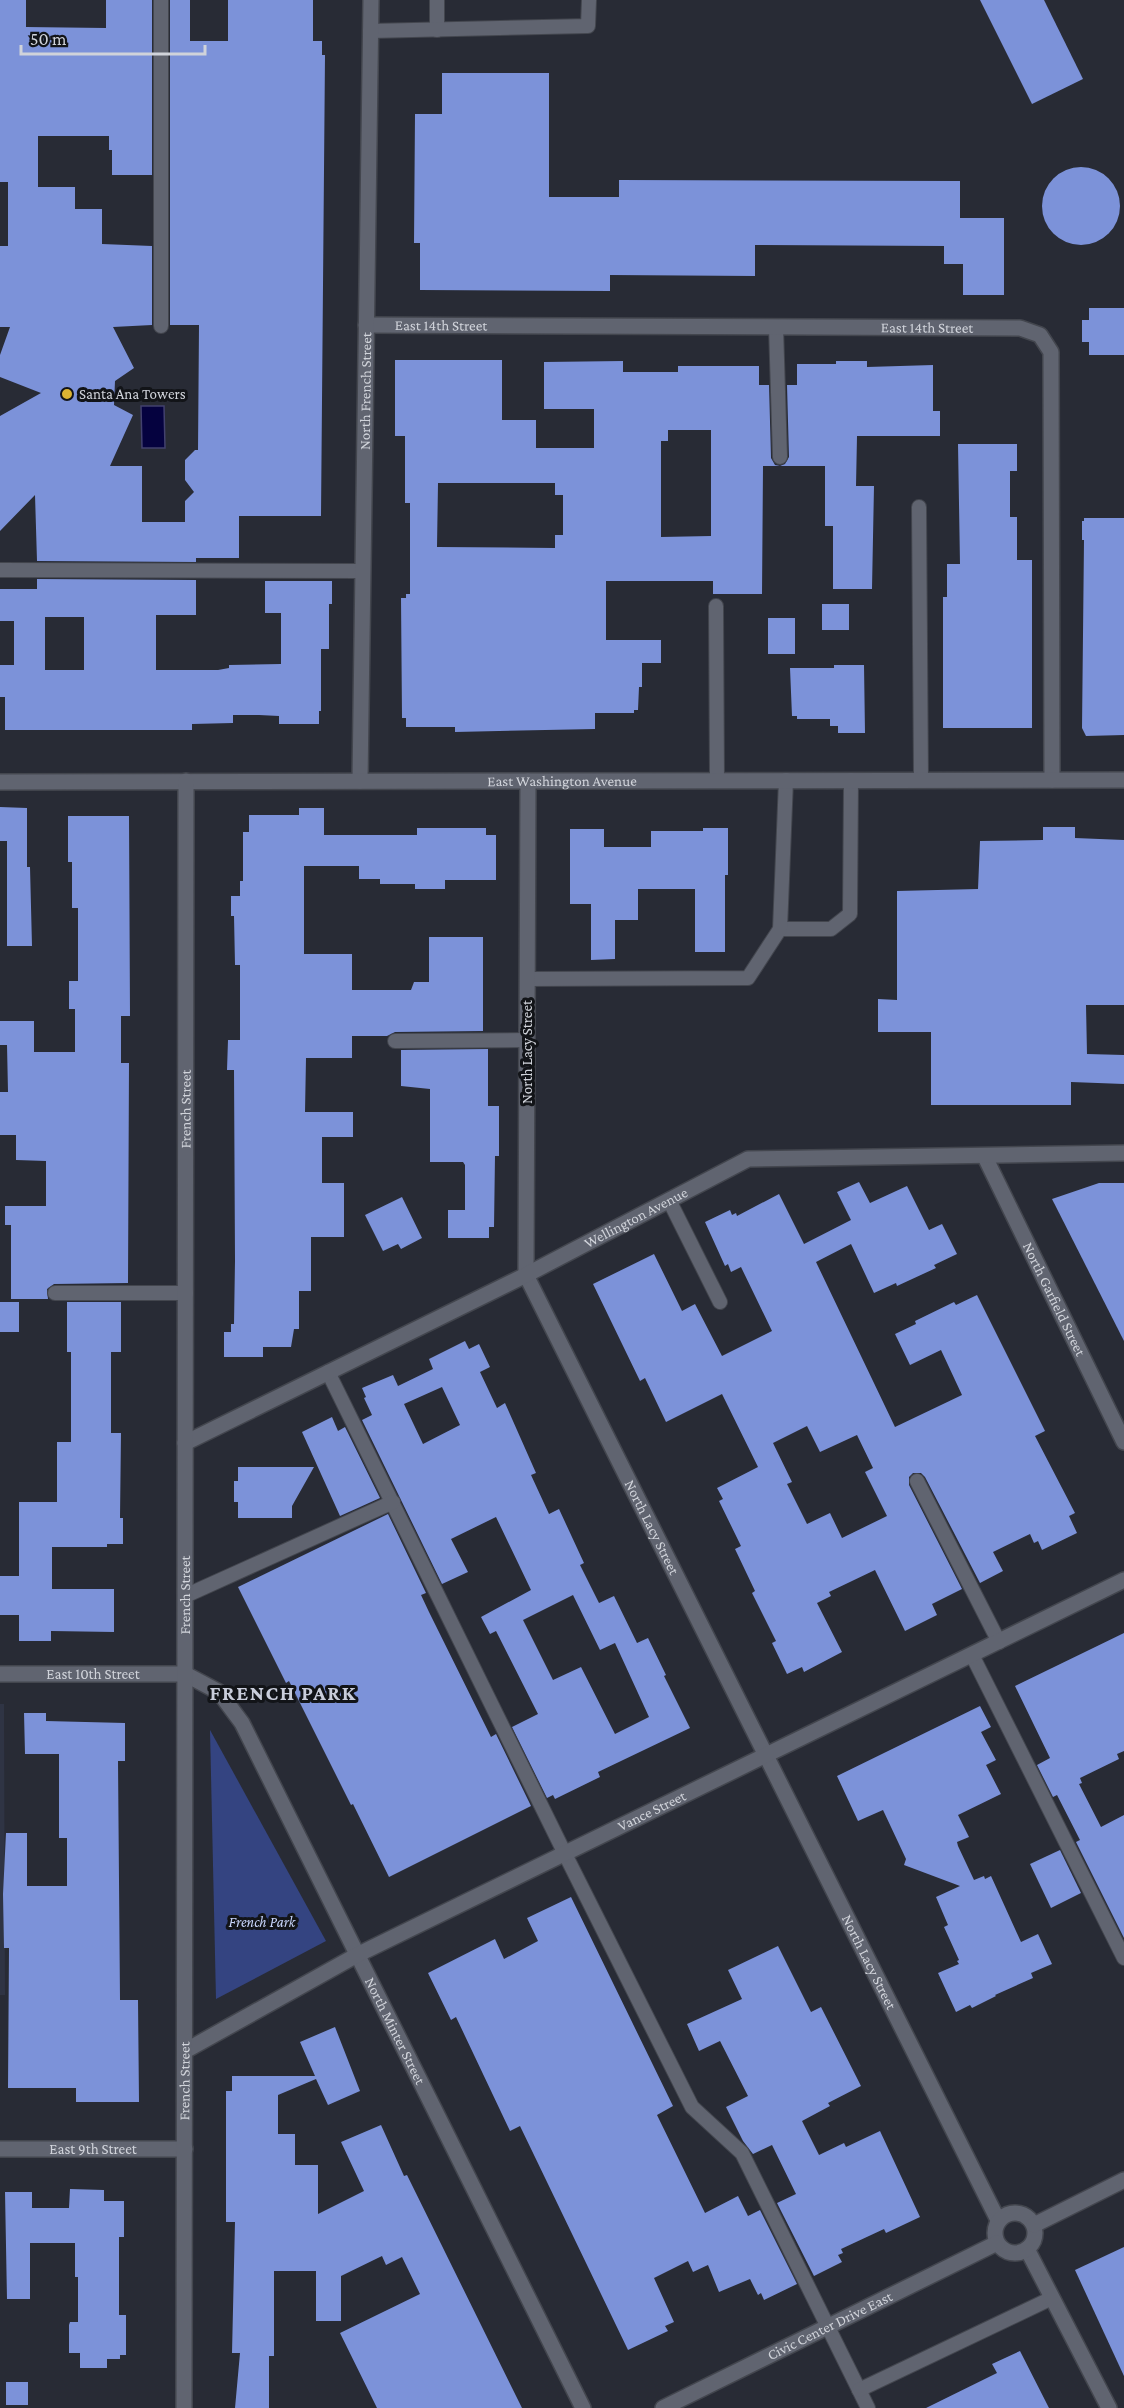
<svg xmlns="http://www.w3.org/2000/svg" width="1124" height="2408" font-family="'Crimson Pro',serif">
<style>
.built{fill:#2f3444}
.green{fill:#344481}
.water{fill:#05023f;stroke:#42416e;stroke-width:1.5}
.building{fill:#7c92d9;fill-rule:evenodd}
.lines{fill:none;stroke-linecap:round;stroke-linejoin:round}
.service-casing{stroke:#43464e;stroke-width:16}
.minor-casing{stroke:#43464e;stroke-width:18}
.tertiary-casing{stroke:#43464e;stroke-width:18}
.service{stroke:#606470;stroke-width:14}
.minor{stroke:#606470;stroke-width:15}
.tertiary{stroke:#606470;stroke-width:15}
.poi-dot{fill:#dbb333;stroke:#121418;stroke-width:2}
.labels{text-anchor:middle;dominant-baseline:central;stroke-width:6;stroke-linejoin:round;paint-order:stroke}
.street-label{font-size:15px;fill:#d0d3da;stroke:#121418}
.poi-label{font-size:15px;fill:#d0d3da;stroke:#121418;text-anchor:start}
.park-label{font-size:15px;font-style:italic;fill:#c6d3f9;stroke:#121418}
.district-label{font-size:21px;font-weight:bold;letter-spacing:1.5px;fill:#c9cddb;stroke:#121418}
</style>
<rect width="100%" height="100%" fill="#282b35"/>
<!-- built -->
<path class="built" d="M0 1704H4L5 1995H0Z"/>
<!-- green -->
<path class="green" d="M210 1730 326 1941 216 1999Z"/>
<!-- water -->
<path class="water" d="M141 406H164L165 448H142Z"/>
<!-- building -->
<g class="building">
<path d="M0 0H26V27L106 28V0H152V175H112V150H109V136H38V187H75V209H102V244L152 246V325L113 327 134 368 115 381 114 405 133 415 110 466H142V522H185V501L194 492 185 480V460L195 450H198L199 325H170V0H190V41H228V0H313V41H322V55H325L321 516H239V558H196V562L37 561 35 495 0 531V416L41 393 0 377V355L10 327H0V246H8V182H0Z"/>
<path d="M980 0H1044L1083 79 1032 104Z"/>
<path d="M442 73H549V197H619V180L960 181V218H1004V295H963V264H944V246L755 245V276L610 275V291L420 290V243H414L415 114H442Z"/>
<circle cx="1081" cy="206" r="39"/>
<path d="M1089 308H1124V355H1089V342H1082V320H1089Z"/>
<path d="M395 360H502V420H536V448H594V409H544V362L623 361V372H678V366H759V385H769L771 458 775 465 780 466 785 464 789 457 787 385H797V364H836V361H867V367L933 365V411H940V436H857L856 486H874L872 589H833V526H825V466H763L762 594H713V581H606V640H661V663H642V687H639L638 710H634V713H595V729L455 732V727H406V718H402L401 598H406V594H410V503H405V436H395ZM668 430H711V536L661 537V441H668ZM438 483H555V495H563V535H555V548L437 547Z"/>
<path d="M958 444H1017V471H1010V517H1017V560H1032V728H943V597H947V564H960Z"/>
<path d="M1084 518H1124V735L1086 736 1082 728 1084 540H1082V521H1084Z"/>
<path d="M37 579 196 580V615H156V670H218L229 668V665L281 664V613H265V581H332V604H329V649H321V711H319V724H279V716L259 715H233V723L192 724V730H5V697H0V665H14V621H0V589H37ZM45 617H84V670H45Z"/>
<rect x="822" y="604" width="27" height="26"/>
<rect x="768" y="618" width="27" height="36"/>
<path d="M834 665H864L865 733H838V726H830V719H797V716H792L790 668H834Z"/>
<path d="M0 807 27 808V867H30L32 946H7V841H0Z"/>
<path d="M299 808H324V835H417V828H486V835H496V880H445V889H415V884H380V879H359V866H304V954H352V990H411L414 982H429V937H483V1031L395 1032 387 1036H352V1058H306L305 1112H353V1137H322V1183H344V1237H311V1291H299V1329H294L291 1347H263V1357H224V1332H231V1324H234L235 1261 234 1070H227L228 1040H240V965H235L234 916H231V896H240V881H243V832H249V815H299Z"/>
<path d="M68 816H129L130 1016H121V1063H129L128 1283 54 1284 47 1289 48 1299H11V1225H5V1206H46V1161L16 1160V1135H0V1092H8L7 1045H0V1021H34V1052H75V1009H69V981H78V908H72V862H68Z"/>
<path d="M1043 827H1075V838L1124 840V1005H1086L1087 1054 1124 1055V1084L1071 1082V1105H931V1032H878V999L897 1000V891L978 889 980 841 1043 840Z"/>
<path d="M703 828H728V875H725V952H695V889H638V920H615V959L591 960V904H570V829H604V847H651V831H703Z"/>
<path d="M488 1049V1106H499V1156H495L494 1227H489V1238H448V1210H465V1165L463 1162H430V1089L401 1086V1050Z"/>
<path d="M859 1182 870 1203 907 1186 929 1230 942 1224 957 1254 934 1265 936 1268 897 1286 896 1283 874 1293 851 1244 816 1262 895 1427 962 1395 941 1350 910 1365 895 1334 916 1324 915 1321 954 1302 956 1305 977 1295 1045 1431 1035 1436 1075 1513 1069 1516 1077 1533 1042 1550 1038 1541 1034 1543 1030 1534 993 1552 1003 1571 980 1583 925 1477 921 1473H913L909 1477V1485L962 1589 932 1604 937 1615 905 1631 875 1570 829 1592 831 1596 817 1603 842 1652 804 1672 802 1667 787 1674 772 1643 776 1641 752 1593 755 1591 735 1549 741 1546 719 1501 723 1499 717 1488 758 1467 722 1394 666 1422 645 1378 640 1381 593 1284 654 1254 682 1311 695 1304 722 1356 772 1331 741 1267 731 1272 728 1264 725 1266 705 1222 730 1210 732 1215 736 1213 737 1216 779 1194 804 1244 851 1220 837 1192ZM807 1426 820 1452 857 1435 873 1468 865 1472 887 1516 842 1538 830 1513 807 1524 787 1484 792 1482 773 1443Z"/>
<path d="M1099 1183H1124V1341L1052 1199Z"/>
<path d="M402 1197 422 1238 401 1249 398 1244 383 1251 365 1215Z"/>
<rect x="0" y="1302" width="19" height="30"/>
<path d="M67 1302H121V1352H111V1433H121L120 1518H123V1544H107V1547H52V1589H114V1632L51 1631V1641H19V1615H0V1576H19V1502H57V1442H71V1352H67Z"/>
<path d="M465 1341 469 1349 479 1344 490 1367 480 1372 497 1408 505 1403 536 1473 531 1475 549 1514 559 1509 584 1563 580 1565 599 1603 614 1596 637 1643 648 1638 666 1675 664 1676 690 1728 598 1772 600 1777 555 1799 553 1795 547 1798 512 1727 538 1714 496 1631 490 1634 481 1617 531 1590 496 1517 451 1539 468 1572 442 1584 362 1420 372 1415 364 1398 366 1397 362 1388 393 1375 398 1386 433 1369 429 1359ZM442 1387 460 1425 423 1444 404 1404ZM573 1595 600 1650 615 1643 649 1717 615 1734 581 1667 553 1680 523 1620Z"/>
<path d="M332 1417 338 1431 345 1427 380 1498 340 1516 302 1432Z"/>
<path d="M238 1467H314L292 1506V1518H238V1502H234V1481H238Z"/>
<path d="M388 1514 426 1593 421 1595 429 1612 491 1737 496 1734 531 1806 389 1877 353 1804 351 1805 289 1681 286 1683 238 1587Z"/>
<path d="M1124 1633V1751L1117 1754 1119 1759 1080 1778 1082 1783 1079 1784 1101 1827 1124 1815V1938L1076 1842 1080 1840 1057 1795 1053 1797 1037 1765 1050 1758 1015 1686Z"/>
<path d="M980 1706 991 1727 981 1732 996 1760 986 1765 1001 1794 958 1815 969 1837 957 1842 958 1846 974 1880 984 1876 985 1879 991 1876 1021 1942 1038 1934 1052 1964 1031 1973 1033 1978 995 1995 996 1996 972 2008 970 2005 956 2012 938 1973 959 1964 957 1961 959 1960 944 1927 948 1925 936 1897 960 1886 904 1865 906 1859 883 1810 858 1821 837 1776Z"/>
<path d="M24 1713H46V1721L125 1723V1761H118L120 2000H138L139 2102H76V2088H8L9 1948H4L3 1894 6 1833H27V1886H67V1838H59V1754H25Z"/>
<path d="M1060 1850 1081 1893 1051 1908 1030 1864Z"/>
<path d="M571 1897 673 2106 657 2115 705 2213 738 2196 748 2216 760 2210 797 2284 764 2300 761 2293 758 2295 750 2279 719 2292 708 2265 693 2272 688 2261 654 2278 674 2322 665 2326 668 2331 628 2350 520 2126 510 2131 456 2017 451 2020 428 1973 495 1939 504 1959 538 1941 527 1918Z"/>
<path d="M778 1946 811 2012 821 2007 861 2086 828 2103 830 2106 802 2121 819 2155 844 2143 846 2147 880 2131 920 2217 886 2233 884 2229 841 2249 843 2253 838 2255 842 2262 814 2276 777 2203 796 2194 772 2145 753 2154 743 2141 726 2107 748 2096 720 2041 699 2051 687 2024 742 1999 728 1970Z"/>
<path d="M335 2027 360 2091 328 2105 316 2079 278 2095V2134H295V2165H318V2214L364 2191 341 2142 381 2125 404 2176 407 2175 522 2408H377L340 2333 420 2294 402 2257 386 2265 382 2256 341 2276V2321H316V2271H274V2356H269V2408H235L240 2353H232L235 2222H226V2091H232V2076H315L300 2042Z"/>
<path d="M70 2189 104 2190V2201H124V2237H119V2315H126V2355H120V2359H107V2368H80V2353H69V2325L70 2322H78V2277H75V2243H30V2299H7L5 2192H32V2208H69Z"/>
<path d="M1124 2247V2376L1075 2270Z"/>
<path d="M1020 2351 1049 2408H926L997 2373 992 2364Z"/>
<rect x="6" y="2382" width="22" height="23"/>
</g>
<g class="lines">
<!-- service casing -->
<g class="service-casing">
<g id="service">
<path d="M161 0V326"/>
<path d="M437 0V30"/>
<path d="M370 31 588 26 589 0"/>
<path d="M776 327 780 457"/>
<path d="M919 507 921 780"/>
<path d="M0 570 363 571"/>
<path d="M716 606 717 781"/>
<path d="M780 929H831L850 914 851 780"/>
<path d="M527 979 748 978 780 929 786 780"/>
<path d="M395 1041 527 1040"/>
<path d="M669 1200 720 1302"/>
<path d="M55 1293H186"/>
<path d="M328 1372 565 1854 692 2107 742 2153 868 2408"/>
<path d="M917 1481 999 1642"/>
<path d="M185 1596 393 1502"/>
<path d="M972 1655 1124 1958"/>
<path d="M859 2390 1052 2298"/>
</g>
</g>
<!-- minor casing -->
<g class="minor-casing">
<g id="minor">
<path id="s1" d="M366 325 1020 328 1040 335 1051 352 1052 780"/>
<path id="s2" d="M360 781 371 0"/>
<path id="s3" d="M528 781 526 1275 998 2220"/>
<path id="s4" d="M985 1157 1124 1442"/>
<path id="s5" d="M185 1443 526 1275 748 1159 1124 1153"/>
<path id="s6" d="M0 1674H185L219 1692 242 1723 583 2408"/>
<path id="s7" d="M185 2051 357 1955 1124 1580"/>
<path id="s8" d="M0 2149H185"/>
<path d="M1027 2249 1109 2408"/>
</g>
</g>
<!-- tertiary casing -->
<g class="tertiary-casing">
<g id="tertiary">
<path id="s9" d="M0 782 1124 780"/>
<circle cx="1015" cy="2233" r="20"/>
<path d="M1034 2225 1124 2180"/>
<path id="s10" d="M184 2408 186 781"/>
<path id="s11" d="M663 2408 997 2243"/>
</g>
</g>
<!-- service -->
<use href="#service" class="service"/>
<!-- minor -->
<use href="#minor" class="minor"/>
<!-- tertiary -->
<use href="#tertiary" class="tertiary"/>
</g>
<!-- markers -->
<circle class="poi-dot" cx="67" cy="394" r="6"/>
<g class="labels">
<!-- street labels -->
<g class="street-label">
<text stroke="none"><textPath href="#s1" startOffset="75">East 14th Street</textPath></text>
<text stroke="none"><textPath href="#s1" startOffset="561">East 14th Street</textPath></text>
<text stroke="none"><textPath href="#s2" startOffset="390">North French Street</textPath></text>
<text stroke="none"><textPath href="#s9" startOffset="562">East Washington Avenue</textPath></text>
<text transform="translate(527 1052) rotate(-90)">North Lacy Street</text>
<text stroke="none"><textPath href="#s10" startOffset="1299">French Street</textPath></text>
<text stroke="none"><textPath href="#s5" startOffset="504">Wellington Avenue</textPath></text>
<text stroke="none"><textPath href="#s4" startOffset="158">North Garfield Street</textPath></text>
<text stroke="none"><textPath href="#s3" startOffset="776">North Lacy Street</textPath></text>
<text stroke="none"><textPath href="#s10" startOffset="813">French Street</textPath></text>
<text stroke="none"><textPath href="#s6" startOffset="93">East 10th Street</textPath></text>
<text stroke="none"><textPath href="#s7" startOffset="525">Vance Street</textPath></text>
<text stroke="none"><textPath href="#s3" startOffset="1262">North Lacy Street</textPath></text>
<text stroke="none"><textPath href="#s6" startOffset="606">North Minter Street</textPath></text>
<text stroke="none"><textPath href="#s10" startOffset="327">French Street</textPath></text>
<text stroke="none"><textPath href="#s8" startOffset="93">East 9th Street</textPath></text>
<text stroke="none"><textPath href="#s11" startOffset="186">Civic Center Drive East</textPath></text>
</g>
<!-- poi labels -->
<g class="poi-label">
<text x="79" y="394">Santa Ana Towers</text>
</g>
<!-- park labels -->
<g class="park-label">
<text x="262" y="1922">French Park</text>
</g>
<!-- district labels -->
<g class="district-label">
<text x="283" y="1693">FRENCH PARK</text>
</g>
</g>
<!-- scale -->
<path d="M21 45v9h184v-9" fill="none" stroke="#d0d3da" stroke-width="3"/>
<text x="30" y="45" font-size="18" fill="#d0d3da" stroke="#121418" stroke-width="4.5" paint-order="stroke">50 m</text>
</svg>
